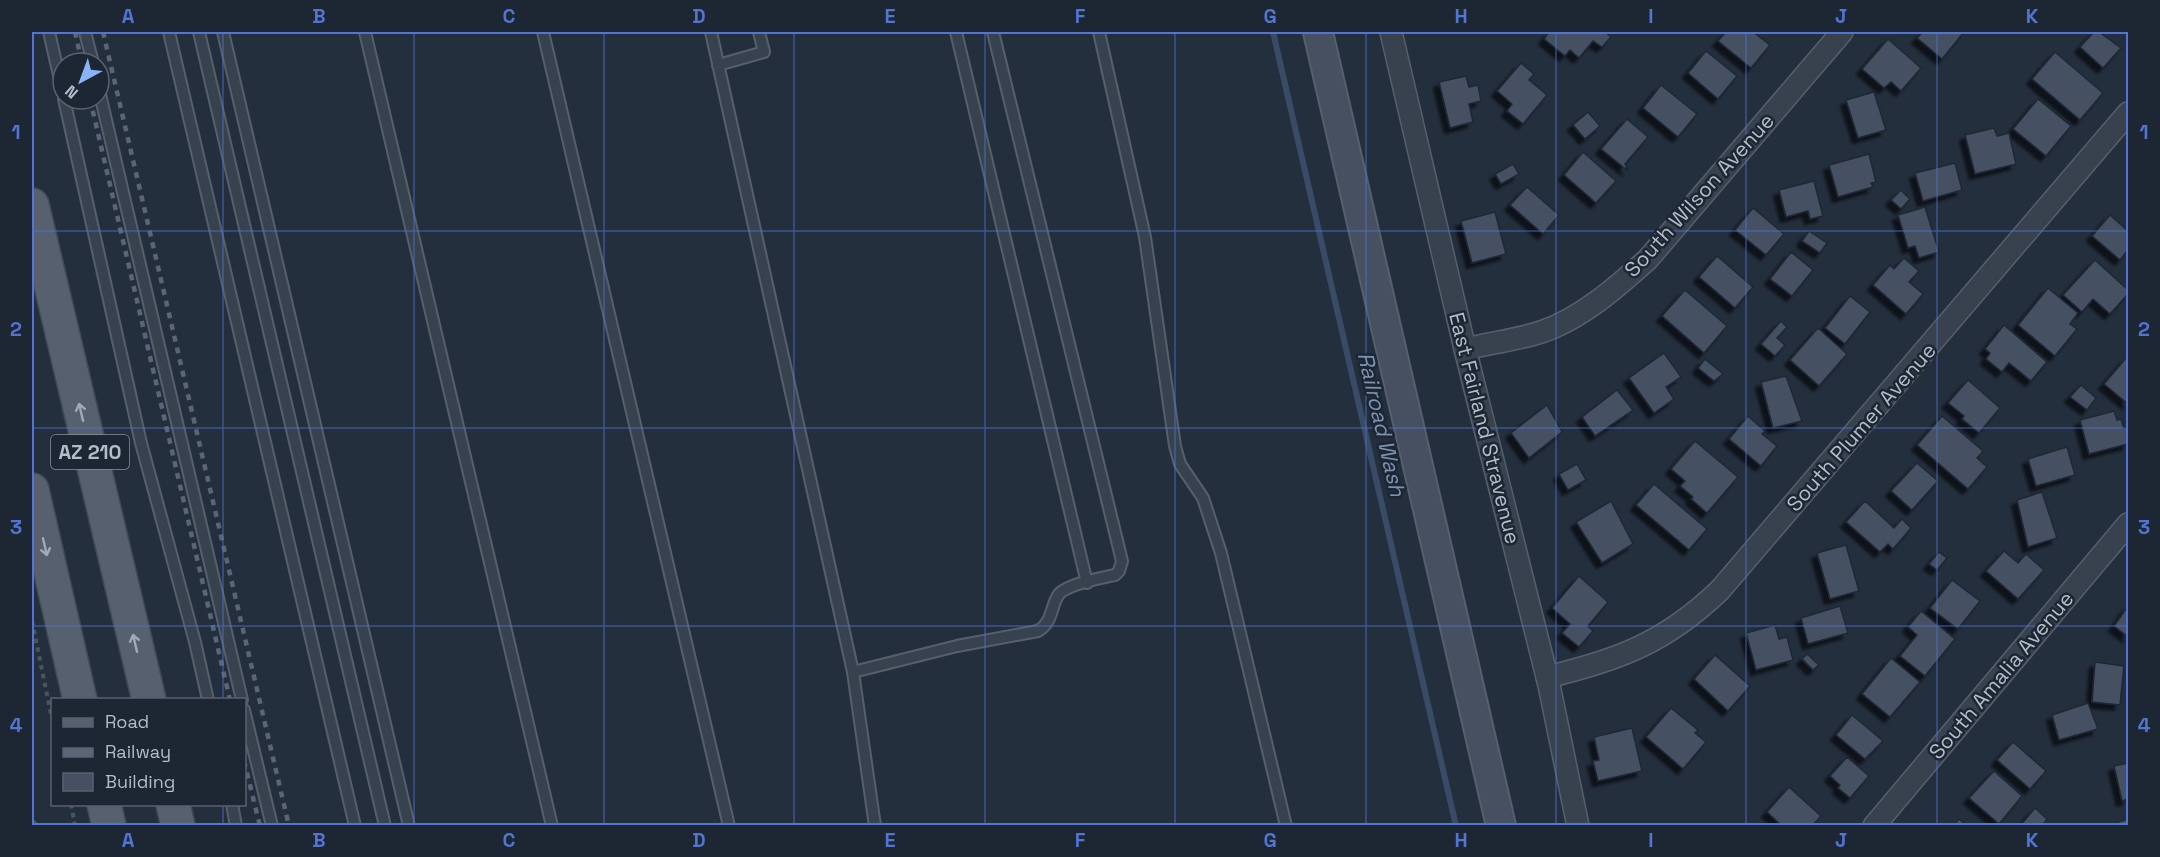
<svg xmlns="http://www.w3.org/2000/svg" width="2160" height="857" font-family="'Space Grotesk',sans-serif">
<style>
.lines{fill:none;stroke-linecap:round;stroke-linejoin:round}
.stream{stroke:#394c67;stroke-width:6}
.building{fill:#455162;stroke:#1f2835;stroke-width:1.5;filter:url(#shadow)}
.lane-casing{stroke:#565f6c;stroke-width:14}
.street-casing{stroke:#565f6c;stroke-width:24}
.secondary-casing{stroke:#565f6c;stroke-width:32}
.primary-casing{stroke:#414a57;stroke-width:36}
.path{stroke:#44595c;stroke-width:4;stroke-dasharray:4.5 4.5;stroke-linecap:butt}
.lane{stroke:#38414e;stroke-width:10}
.street{stroke:#38414e;stroke-width:21}
.secondary{stroke:#465061;stroke-width:28}
.primary{stroke:#56606e;stroke-width:33}
.rail{stroke:#5a6575;stroke-width:4.5;stroke-dasharray:6 6;stroke-linecap:butt}
.oneway{stroke:#a1aab7}
.grid{fill:none;stroke:#5274d3;stroke-width:1.5;stroke-opacity:0.55}
.labels{text-anchor:middle;dominant-baseline:central;stroke-width:5;stroke-linejoin:round;paint-order:stroke}
.shield{fill:#1d2633;stroke:#878f9c;stroke-width:1.5}
.shield-label{font-size:20px;font-weight:bold;fill:#b4bcc9}
.street-label{font-size:21px;fill:#b4bcc9;stroke:#1d2633}
.water-label{font-size:22px;font-style:italic;fill:#7c92b1;stroke:#1d2633}
.neatline{fill:none;stroke:#5274d3;stroke-width:2}
.grid-label{font-size:20px;text-anchor:middle;font-weight:bold;fill:#5274d3}
</style>
<defs>
<filter id="shadow"><feDropShadow dx="-5.5" dy="5.5" stdDeviation="1.5" flood-color="#0009"/></filter>
</defs>
<rect width="100%" height="100%" fill="#242f3e"/>
<g class="lines">
<!-- stream -->
<path class="stream" d="M1273 32 1456 826"/>
</g>
<!-- building -->
<g class="building">
<path d="M1549 32H1605L1611 37 1602 47 1593 41 1579 58 1570 50 1565 56 1544 39Z"/>
<path d="M1726 32H1753L1770 45 1751 68 1718 41Z"/>
<path d="M1923 32H1964L1942 59 1917 38Z"/>
<path d="M2094 32H2099L2121 48 2103 68 2080 47Z"/>
<path d="M1888 39 1921 68 1901 91 1891 82 1884 88 1862 69Z"/>
<path d="M1706 51 1737 76 1718 99 1688 73Z"/>
<path d="M2055 52 2103 93 2080 120 2032 79Z"/>
<path d="M1521 63 1534 74 1529 80 1547 95 1523 124 1507 111 1512 104 1497 91Z"/>
<path d="M1466 76 1469 87 1478 85 1481 101 1469 104 1473 122 1450 128 1439 82Z"/>
<path d="M1661 85 1697 114 1678 137 1643 108Z"/>
<path d="M1874 92 1886 130 1858 138 1846 100Z"/>
<path d="M2038 99 2071 126 2046 156 2013 129Z"/>
<path d="M1588 112 1600 126 1585 139 1573 125Z"/>
<path d="M1627 119 1648 137 1625 164 1628 171 1601 149Z"/>
<path d="M1994 128 1997 136 2009 133 2016 164 1975 174 1965 135Z"/>
<path d="M1583 152 1616 181 1596 203 1564 175Z"/>
<path d="M1869 154 1876 182 1871 183 1873 187 1838 197 1829 165Z"/>
<path d="M1955 163 1962 190 1923 201 1915 173Z"/>
<path d="M1513 164 1519 174 1501 184 1495 174Z"/>
<path d="M1814 181 1823 216 1810 219 1808 211 1786 217 1779 190Z"/>
<path d="M1527 187 1559 215 1543 234 1510 205Z"/>
<path d="M1901 190 1910 199 1901 209 1891 200Z"/>
<path d="M1925 207 1939 252 1919 258 1915 246 1908 248 1898 215Z"/>
<path d="M1753 208 1784 234 1766 255 1735 230Z"/>
<path d="M1495 212 1506 254 1472 263 1461 221Z"/>
<path d="M2110 215 2128 231V250L2120 260 2092 236Z"/>
<path d="M1809 231 1827 243 1820 253 1802 241Z"/>
<path d="M1791 252 1813 270 1792 296 1770 279Z"/>
<path d="M1717 256 1753 287 1735 308 1699 277Z"/>
<path d="M1904 258 1919 271 1909 282 1923 294 1906 314 1873 285 1890 265 1894 269Z"/>
<path d="M2095 260 2128 290V294L2110 314 2093 299 2082 312 2063 295Z"/>
<path d="M2048 288 2078 313 2070 324 2077 329 2055 356 2018 325Z"/>
<path d="M1685 290 1727 326 1704 353 1662 316Z"/>
<path d="M1850 296 1870 312 1845 344 1825 328Z"/>
<path d="M1781 321 1787 327 1777 338 1785 345 1775 356 1761 344Z"/>
<path d="M2004 325 2047 362 2031 381 2009 363 2002 372 1986 359 1990 353 1985 349Z"/>
<path d="M1818 328 1847 354 1819 386 1790 360Z"/>
<path d="M1664 353 1681 377 1666 387 1674 399 1654 413 1629 378Z"/>
<path d="M2126 358 2128 360V404L2104 384Z"/>
<path d="M1705 359 1723 374 1714 381 1698 368Z"/>
<path d="M1786 376 1802 421 1773 428 1761 382Z"/>
<path d="M1968 380 2000 408 1979 433 1962 419 1964 416 1948 403Z"/>
<path d="M2081 385 2096 398 2087 410 2070 397Z"/>
<path d="M1617 390 1633 410 1595 436 1582 417Z"/>
<path d="M1547 405 1562 432 1529 458 1511 433Z"/>
<path d="M2114 411 2117 420 2121 419 2124 428 2128 427V444L2089 454 2080 420Z"/>
<path d="M1748 416 1765 431 1762 434 1777 446 1761 466 1729 439Z"/>
<path d="M1942 416 1983 451 1977 458 1987 467 1968 489 1917 445Z"/>
<path d="M1695 441 1738 477 1707 513 1691 499 1693 497 1680 486 1685 481 1671 469Z"/>
<path d="M2067 447 2075 475 2036 486 2028 459Z"/>
<path d="M1917 463 1938 481 1912 510 1891 491Z"/>
<path d="M1577 464 1586 480 1568 490 1559 474Z"/>
<path d="M1654 484 1707 529 1689 550 1636 505Z"/>
<path d="M2042 492 2057 538 2028 547 2017 500Z"/>
<path d="M1611 501 1633 544 1602 563 1576 522Z"/>
<path d="M1865 501 1894 528 1902 519 1911 528 1893 549 1888 544 1880 552 1846 522Z"/>
<path d="M1846 545 1859 591 1830 599 1817 553Z"/>
<path d="M2004 551 2018 563 2026 554 2044 570 2018 599 1986 571Z"/>
<path d="M1939 552 1947 558 1937 570 1929 564Z"/>
<path d="M1579 576 1608 602 1588 626 1593 631 1579 647 1562 633 1570 624 1552 608Z"/>
<path d="M1952 580 1980 601 1958 629 1930 608Z"/>
<path d="M1840 606 1848 633 1808 644 1801 618Z"/>
<path d="M2128 606V637L2114 626Z"/>
<path d="M1921 611 1955 639 1925 676 1900 656 1917 635 1908 627Z"/>
<path d="M1775 625 1779 639 1787 637 1793 660 1756 670 1746 633Z"/>
<path d="M1807 654 1819 665 1813 670 1802 659Z"/>
<path d="M1715 655 1750 686 1728 711 1694 679Z"/>
<path d="M1891 658 1920 682 1890 717 1862 694Z"/>
<path d="M2095 662 2124 666 2120 705 2092 702Z"/>
<path d="M2088 703 2098 729 2059 740 2052 715Z"/>
<path d="M1671 708 1698 730 1695 733 1706 742 1683 769 1646 737Z"/>
<path d="M1852 715 1883 741 1865 759 1836 735Z"/>
<path d="M1632 728 1642 771 1598 781 1593 761 1599 760 1594 737Z"/>
<path d="M2013 742 2046 771 2030 789 1997 760Z"/>
<path d="M1847 757 1869 776 1850 798 1838 788 1840 785 1830 776Z"/>
<path d="M2128 763V799L2122 801 2114 766Z"/>
<path d="M1994 771 2022 796 1999 824 1969 798Z"/>
<path d="M1789 787 1821 816 1812 826H1782L1767 812Z"/>
<path d="M2035 808 2047 819 2042 826H2020Z"/>
<path d="M32 816 42 826H32Z"/>
<path d="M1959 819 1967 826H1953Z"/>
<path d="M2128 819V826L2108 825Z"/>
</g>
<g class="lines">
<!-- lane casing -->
<g class="lane-casing">
<g id="lane">
<path d="M49 32 63 93"/>
<path d="M85 32 93 63"/>
<path d="M169 32 355 826"/>
<path d="M199 32 385 826"/>
<path d="M223 32 409 826"/>
<path d="M365 32 552 826"/>
<path d="M543 32 729 826"/>
<path d="M711 32 853 672"/>
<path d="M956 32 1087 583"/>
<path d="M1099 32 1145 237 1175 446 1180 464 1203 498 1221 553 1286 826"/>
<path d="M718 65 764 52 759 32"/>
<path d="M99 90 242 700"/>
<path d="M64 99 141 443 195 642 208 700"/>
<path d="M244 710 272 826"/>
<path d="M232 804 236 826"/>
<path d="M875 826 853 672 957 646 1038 631C1054 621 1050 606 1059 594 1068 584 1101 578 1115 575L1119 571 1122 561 993 32"/>
</g>
</g>
<!-- street casing -->
<g class="street-casing">
<g id="street">
<path d="M1391 32 1465 349 1549 685 1578 826"/>
<path d="M1465 349C1490 343 1517 340 1541 332 1581 319 1618 286 1648 259L1842 32"/>
<path d="M1547 677C1619 660 1666 642 1720 590L2128 113"/>
<path d="M1874 826 2128 524"/>
</g>
</g>
<!-- secondary casing -->
<g class="secondary-casing">
<path id="secondary" d="M1318 32 1501 826"/>
</g>
<!-- primary casing -->
<g class="primary-casing">
<g id="primary">
<path d="M32 205 149 700"/>
<path d="M32 490 80 700"/>
<path d="M104 804 109 826"/>
<path d="M173 804 178 826"/>
</g>
</g>
<!-- path -->
<g class="path">
<path d="M32 621 52 719"/>
<path d="M71 804 75 826"/>
</g>
<!-- lane -->
<use href="#lane" class="lane"/>
<!-- street -->
<use href="#street" class="street"/>
<!-- secondary -->
<use href="#secondary" class="secondary"/>
<!-- primary -->
<use href="#primary" class="primary"/>
<!-- rail -->
<g class="rail">
<path d="M75 32 82 63"/>
<path d="M103 32 289 826"/>
<path d="M90 99 230 700"/>
<path d="M244 761 260 826"/>
</g>
</g>
<!-- one-way arrows -->
<defs><path id="oneway-shaft" d="M-6 0H5M1.5-3L5.5 0L1.5 3" fill="none" stroke-width="1.6" stroke-linecap="round" stroke-linejoin="round" transform="scale(1.5)"/></defs>
<g class="oneway">
<use href="#oneway-shaft" transform="translate(81 412) rotate(-103)"/>
<use href="#oneway-shaft" transform="translate(45 547) rotate(77)"/>
<use href="#oneway-shaft" transform="translate(135 643) rotate(-103)"/>
</g>
<!-- grid -->
<path class="grid" d="M223 32V700M414 32V826M604 32V826M794 32V826M985 32V826M1175 32V826M1366 32V826M1556 32V826M1746 32V826M1937 32V826M32 231H2128M32 428H2128M32 626H2128M223 804V826"/>
<g class="labels">
<!-- shield labels -->
<rect class="shield" x="51" y="435" width="78" height="34" rx="4.5"/>
<g class="shield-label">
<text x="90" y="452">AZ 210</text>
</g>
<!-- street labels -->
<g class="street-label">
<text transform="translate(1699 195) rotate(-48)">South Wilson Avenue</text>
<text transform="translate(1861 427) rotate(-49)">South Plumer Avenue</text>
<text transform="translate(1485 428) rotate(76)">East Fairland Stravenue</text>
<text transform="translate(2001 675) rotate(-50)">South Amalia Avenue</text>
</g>
<!-- water labels -->
<g class="water-label">
<text transform="translate(1382 424) rotate(77)">Railroad Wash</text>
</g>
</g>
<!-- border -->
<rect width="2160" height="857" fill="none" stroke="#1d2633" stroke-width="66"/>
<!-- legend -->
<rect x="51" y="698" width="195" height="108" fill="#1d2633" stroke="#59626f" stroke-width="1.5"/>
<rect x="63" y="718" width="30" height="9" fill="#56606e" stroke="#59626f" stroke-width="1.5"/>
<text x="105" y="728" font-size="18" fill="#b4bcc9">Road</text>
<rect x="63" y="748" width="30" height="9" fill="#5a6575" stroke="#59626f" stroke-width="1.5"/>
<text x="105" y="758" font-size="18" fill="#b4bcc9">Railway</text>
<rect x="63" y="773" width="30" height="18" fill="#455162" stroke="#59626f" stroke-width="1.5"/>
<text x="105" y="788" font-size="18" fill="#b4bcc9">Building</text>
<!-- north arrow -->
<g transform="translate(81 81) rotate(221)"><circle r="28" fill="#1d2633" stroke="#59626f" stroke-width="1.5"/>
<path d="M0-4.5L10 22L0 15L-10 22Z" fill="#8ab4f8"/>
<text y="-9" font-size="16" font-weight="bold" text-anchor="middle" fill="#b4bcc9">N</text>
</g>
<rect x="33" y="33" width="2094" height="791" class="neatline"/>
<g class="grid-label">
<text x="128" y="23">A</text>
<text x="319" y="23">B</text>
<text x="509" y="23">C</text>
<text x="699" y="23">D</text>
<text x="890" y="23">E</text>
<text x="1080" y="23">F</text>
<text x="1270" y="23">G</text>
<text x="1461" y="23">H</text>
<text x="1651" y="23">I</text>
<text x="1841" y="23">J</text>
<text x="2032" y="23">K</text>
<text x="16" y="139">1</text>
<text x="2144" y="139">1</text>
<text x="16" y="336">2</text>
<text x="2144" y="336">2</text>
<text x="16" y="534">3</text>
<text x="2144" y="534">3</text>
<text x="16" y="732">4</text>
<text x="2144" y="732">4</text>
<text x="128" y="847">A</text>
<text x="319" y="847">B</text>
<text x="509" y="847">C</text>
<text x="699" y="847">D</text>
<text x="890" y="847">E</text>
<text x="1080" y="847">F</text>
<text x="1270" y="847">G</text>
<text x="1461" y="847">H</text>
<text x="1651" y="847">I</text>
<text x="1841" y="847">J</text>
<text x="2032" y="847">K</text>
</g>
</svg>
